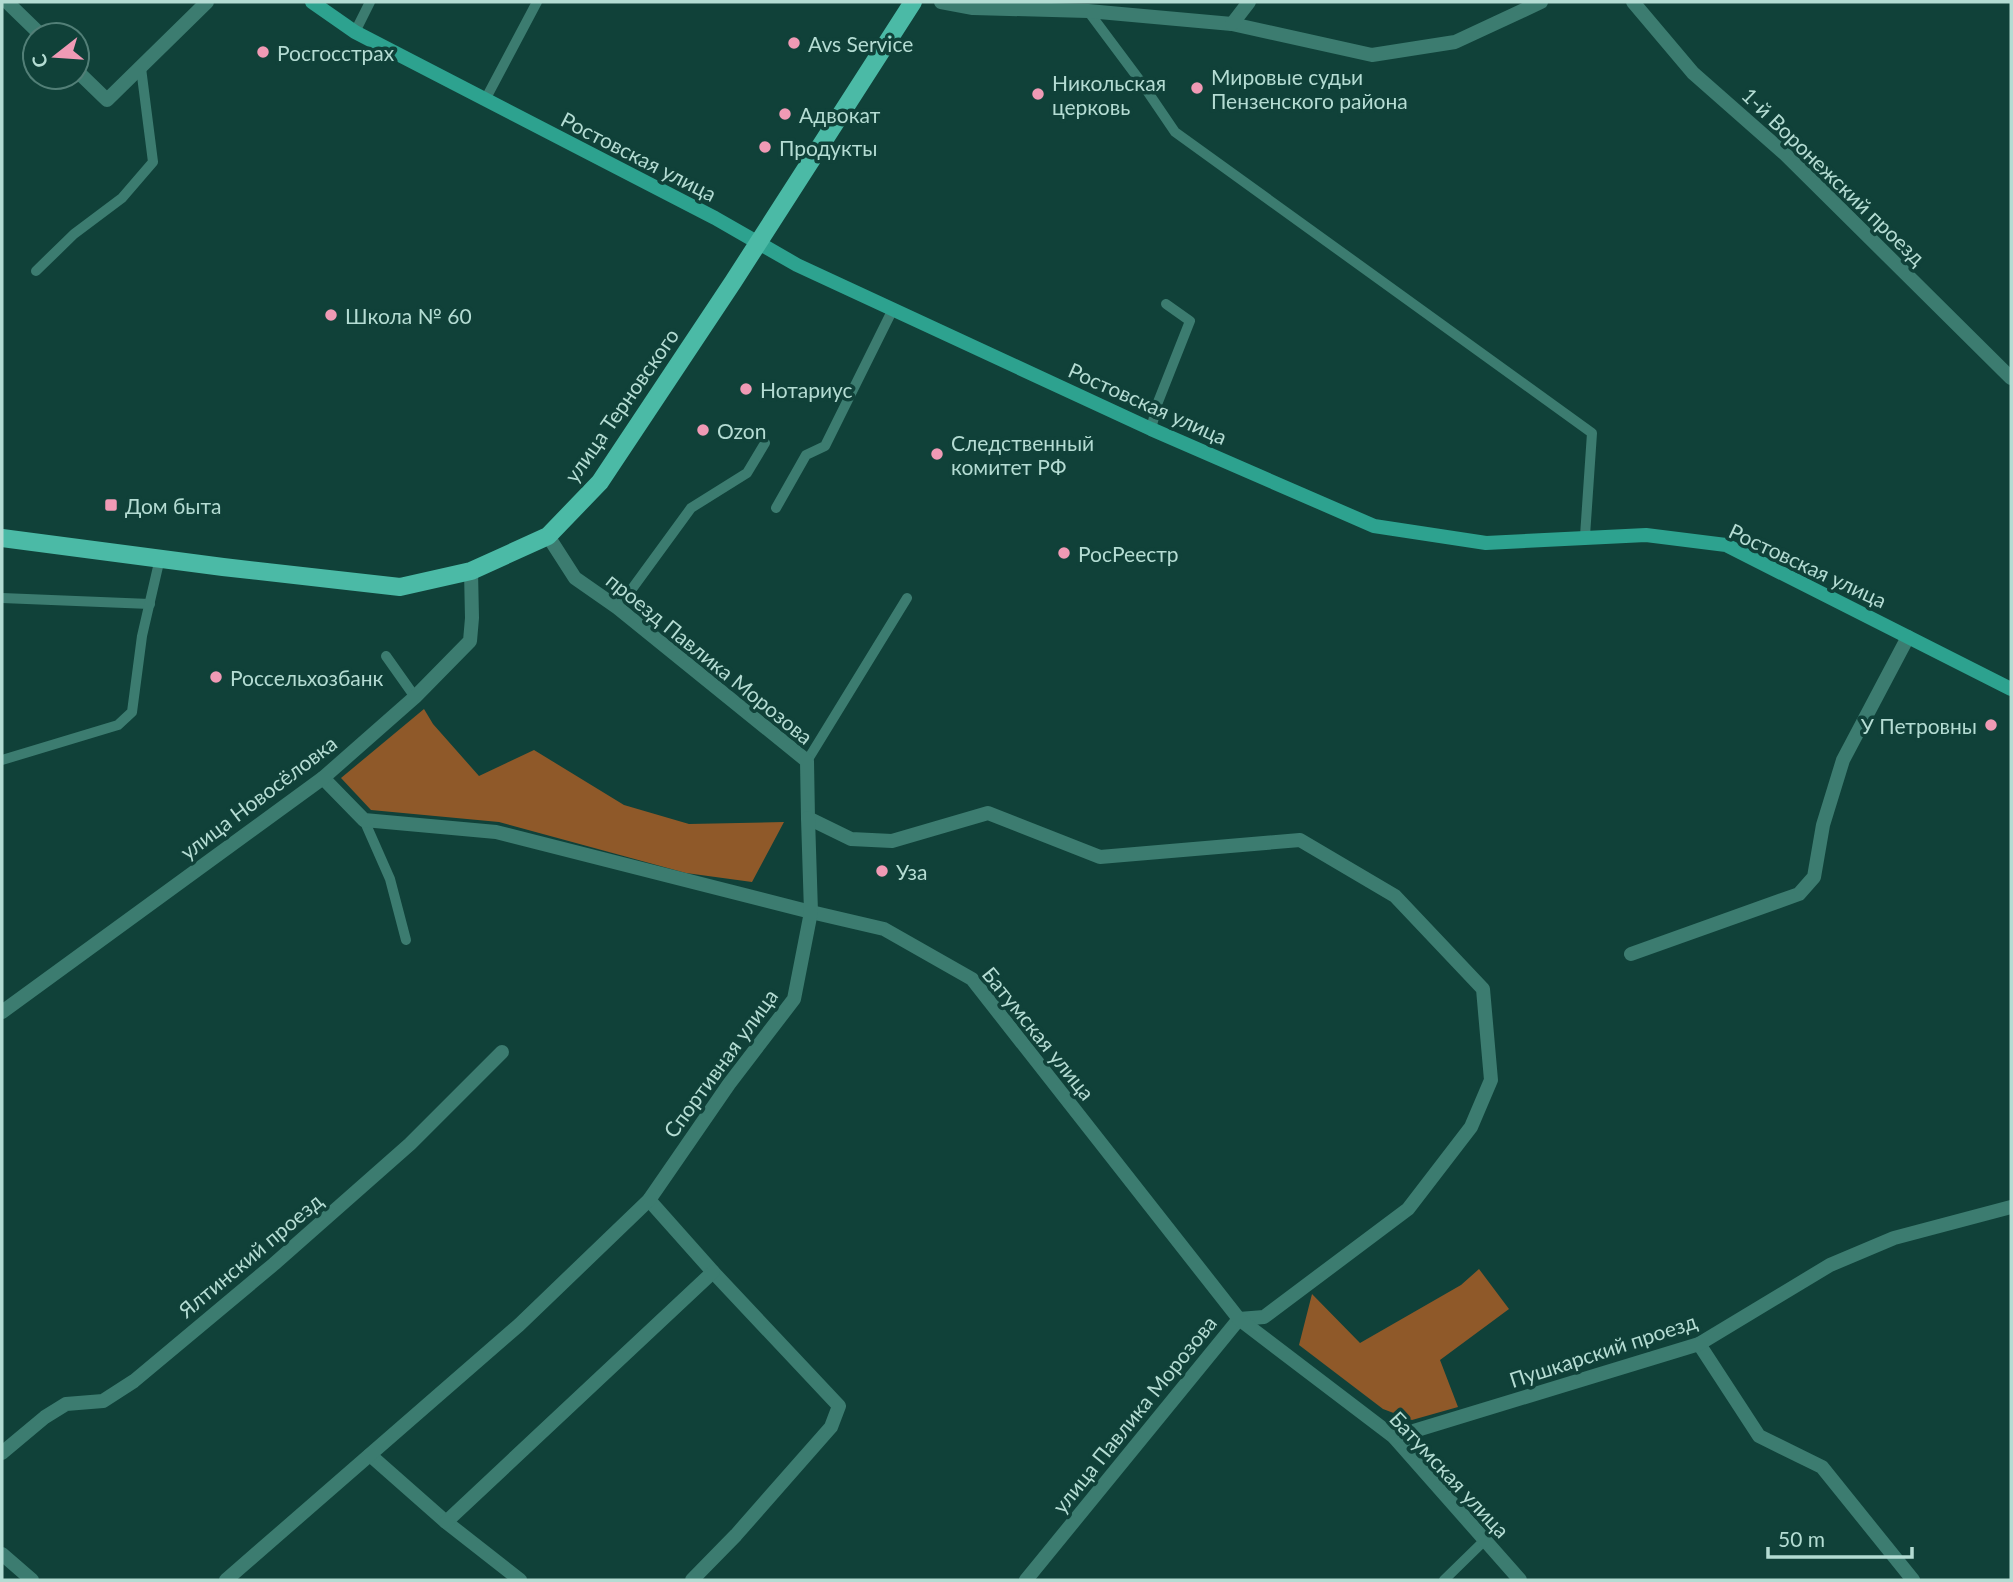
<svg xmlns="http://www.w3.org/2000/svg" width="2013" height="1582" font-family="Lato,sans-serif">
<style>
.forest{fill:#8f5929}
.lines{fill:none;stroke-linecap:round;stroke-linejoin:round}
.lane{stroke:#3c7c70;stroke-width:10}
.street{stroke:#3c7c70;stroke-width:14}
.secondary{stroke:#2da28f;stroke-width:14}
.primary{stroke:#4bbaa6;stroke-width:18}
.poi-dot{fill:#f09ab5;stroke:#104139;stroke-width:2.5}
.labels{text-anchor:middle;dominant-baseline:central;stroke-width:7;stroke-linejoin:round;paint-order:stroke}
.poi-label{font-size:21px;fill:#b4dcd3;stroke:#104139;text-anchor:start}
.street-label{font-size:21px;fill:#b4dcd3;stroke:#104139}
</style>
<rect width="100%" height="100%" fill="#104139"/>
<!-- forest -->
<g class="forest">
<path d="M424 709 433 724 479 776 534 750 624 805 689 824 784 822 752 882 686 873 499 822 371 810 341 778Z"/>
<path d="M1479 1269 1509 1309 1440 1360 1458 1407 1412 1420 1383 1409 1299 1345 1312 1294 1360 1343 1461 1285Z"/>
</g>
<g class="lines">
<!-- lane -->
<g class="lane">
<path d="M1088 11 1141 82 1175 132 1592 433 1585 536"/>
<path d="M355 32 370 2"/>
<path d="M485 100 537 2"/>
<path d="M36 271 74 234 122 198 153 162 141 68"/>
<path d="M1151 429 1158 402 1190 321 1166 304"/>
<path d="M776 508 806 455 825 446 893 309"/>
<path d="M2 598 150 604"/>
<path d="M618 608 691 508 747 473 765 443"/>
<path d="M386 656 415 697"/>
<path d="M2 760 118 725 132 712 142 636 160 558"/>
<path d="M807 761 907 598"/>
<path d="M364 820 390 879 406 940"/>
<path d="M1444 1580 1485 1540"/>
</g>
<!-- street -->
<g class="street">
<path d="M7 2 41 35"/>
<path d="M941 2 973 8 1088 11 1232 24 1372 55 1455 42 1541 2"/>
<path d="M1633 2 1693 73 1785 154 2011 378"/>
<path d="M1232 24 1249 2"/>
<path d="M77 71 107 100 207 2"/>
<path d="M548 536 575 578 618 608 807 761 808 818 851 839 892 841 988 813 1100 857 1300 840 1395 896 1483 989 1491 1080 1471 1127 1408 1209 1264 1317 1239 1319 1026 1580"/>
<path d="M323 778 364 820 496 832 811 912 884 929 972 979 1239 1319 1394 1437 1520 1580"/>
<path d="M1631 954 1799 894 1814 877 1823 825 1843 760 1908 637"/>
<path d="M2 1012 323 778 415 697 470 641 472 618 471 571"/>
<path d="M649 1200 713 1272 839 1406 831 1427 736 1535 692 1580"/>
<path d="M1699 1344 1759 1436 1822 1467 1913 1580"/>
<path d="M1394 1437 1699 1344 1830 1265 1894 1238 2011 1207"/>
<path d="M2 1453 45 1417 66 1404 103 1401 134 1381 274 1264 410 1144 502 1052"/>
<path d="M370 1455 446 1522 520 1580"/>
<path d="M446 1522 713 1272"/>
<path d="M2 1554 32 1580"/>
<path d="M226 1580 519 1325 649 1200 729 1084 794 999 811 912 808 818"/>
</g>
<!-- secondary -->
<path class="secondary" d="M312 2 355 32 715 218 797 265 1151 429 1374 526 1486 543 1646 535 1726 545 2011 689"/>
<!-- primary -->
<path class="primary" d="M2 538 223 567 400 587 471 571 548 536 600 482 733 282 913 2"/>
</g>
<!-- markers -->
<g class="poi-dot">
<circle cx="794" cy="43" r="7"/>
<circle cx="263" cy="52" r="7"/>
<circle cx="1197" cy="88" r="7"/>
<circle cx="1038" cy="94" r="7"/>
<circle cx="785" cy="114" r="7"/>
<circle cx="765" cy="147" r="7"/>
<circle cx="331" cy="315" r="7"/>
<circle cx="746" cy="389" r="7"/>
<circle cx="703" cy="430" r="7"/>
<circle cx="937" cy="454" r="7"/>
<rect x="104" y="498" width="14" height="14" rx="3.5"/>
<circle cx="1064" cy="553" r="7"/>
<circle cx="216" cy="677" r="7"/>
<circle cx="1991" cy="725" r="7"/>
<circle cx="882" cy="871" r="7"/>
</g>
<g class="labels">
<!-- poi labels -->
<g class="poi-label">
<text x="808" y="43">Avs Service</text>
<text x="277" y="52">Росгосстрах</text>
<text x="1211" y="76">Мировые судьи<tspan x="1211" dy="24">Пензенского района</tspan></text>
<text x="1052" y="82">Никольская<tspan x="1052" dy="24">церковь</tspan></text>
<text x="799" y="114">Адвокат</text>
<text x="779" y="147">Продукты</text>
<text x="345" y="315">Школа № 60</text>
<text x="760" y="389">Нотариус</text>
<text x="717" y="430">Ozon</text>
<text x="951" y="442">Следственный<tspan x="951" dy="24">комитет РФ</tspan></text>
<text x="125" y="505">Дом быта</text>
<text x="1078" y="553">РосРеестр</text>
<text x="230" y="677">Россельхозбанк</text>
<text x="1977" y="725" text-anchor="end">У Петровны</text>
<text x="896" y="871">Уза</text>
</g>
<!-- street labels -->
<g class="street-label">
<text transform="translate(639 156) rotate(27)">Ростовская улица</text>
<text transform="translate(1834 176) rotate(44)">1-й Воронежский проезд</text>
<text transform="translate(1148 403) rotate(24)">Ростовская улица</text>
<text transform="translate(621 405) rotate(-55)">улица Терновского</text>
<text transform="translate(1808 565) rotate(25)">Ростовская улица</text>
<text transform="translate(710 658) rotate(39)">проезд Павлика Морозова</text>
<text transform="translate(258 797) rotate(-37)">улица Новосёловка</text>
<text transform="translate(1039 1033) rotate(51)">Батумская улица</text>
<text transform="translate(720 1063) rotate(-54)">Спортивная улица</text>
<text transform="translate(250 1255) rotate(-40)">Ялтинский проезд</text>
<text transform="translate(1603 1350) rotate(-18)">Пушкарский проезд</text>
<text transform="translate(1134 1414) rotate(-51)">улица Павлика Морозова</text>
<text transform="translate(1450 1474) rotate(47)">Батумская улица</text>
</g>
</g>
<!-- border -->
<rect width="2013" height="1582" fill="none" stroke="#b4dcd3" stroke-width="7"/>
<!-- north arrow -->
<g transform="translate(56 56) rotate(253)"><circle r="33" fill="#104139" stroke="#527f77" stroke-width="2"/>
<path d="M0-5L12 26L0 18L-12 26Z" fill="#f09ab5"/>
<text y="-10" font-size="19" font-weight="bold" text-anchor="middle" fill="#b4dcd3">С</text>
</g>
<!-- scale -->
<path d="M1768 1547v10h144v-10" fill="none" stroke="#b4dcd3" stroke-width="3.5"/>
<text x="1778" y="1547" font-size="21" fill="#b4dcd3" stroke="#104139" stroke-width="5" paint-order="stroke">50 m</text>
</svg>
